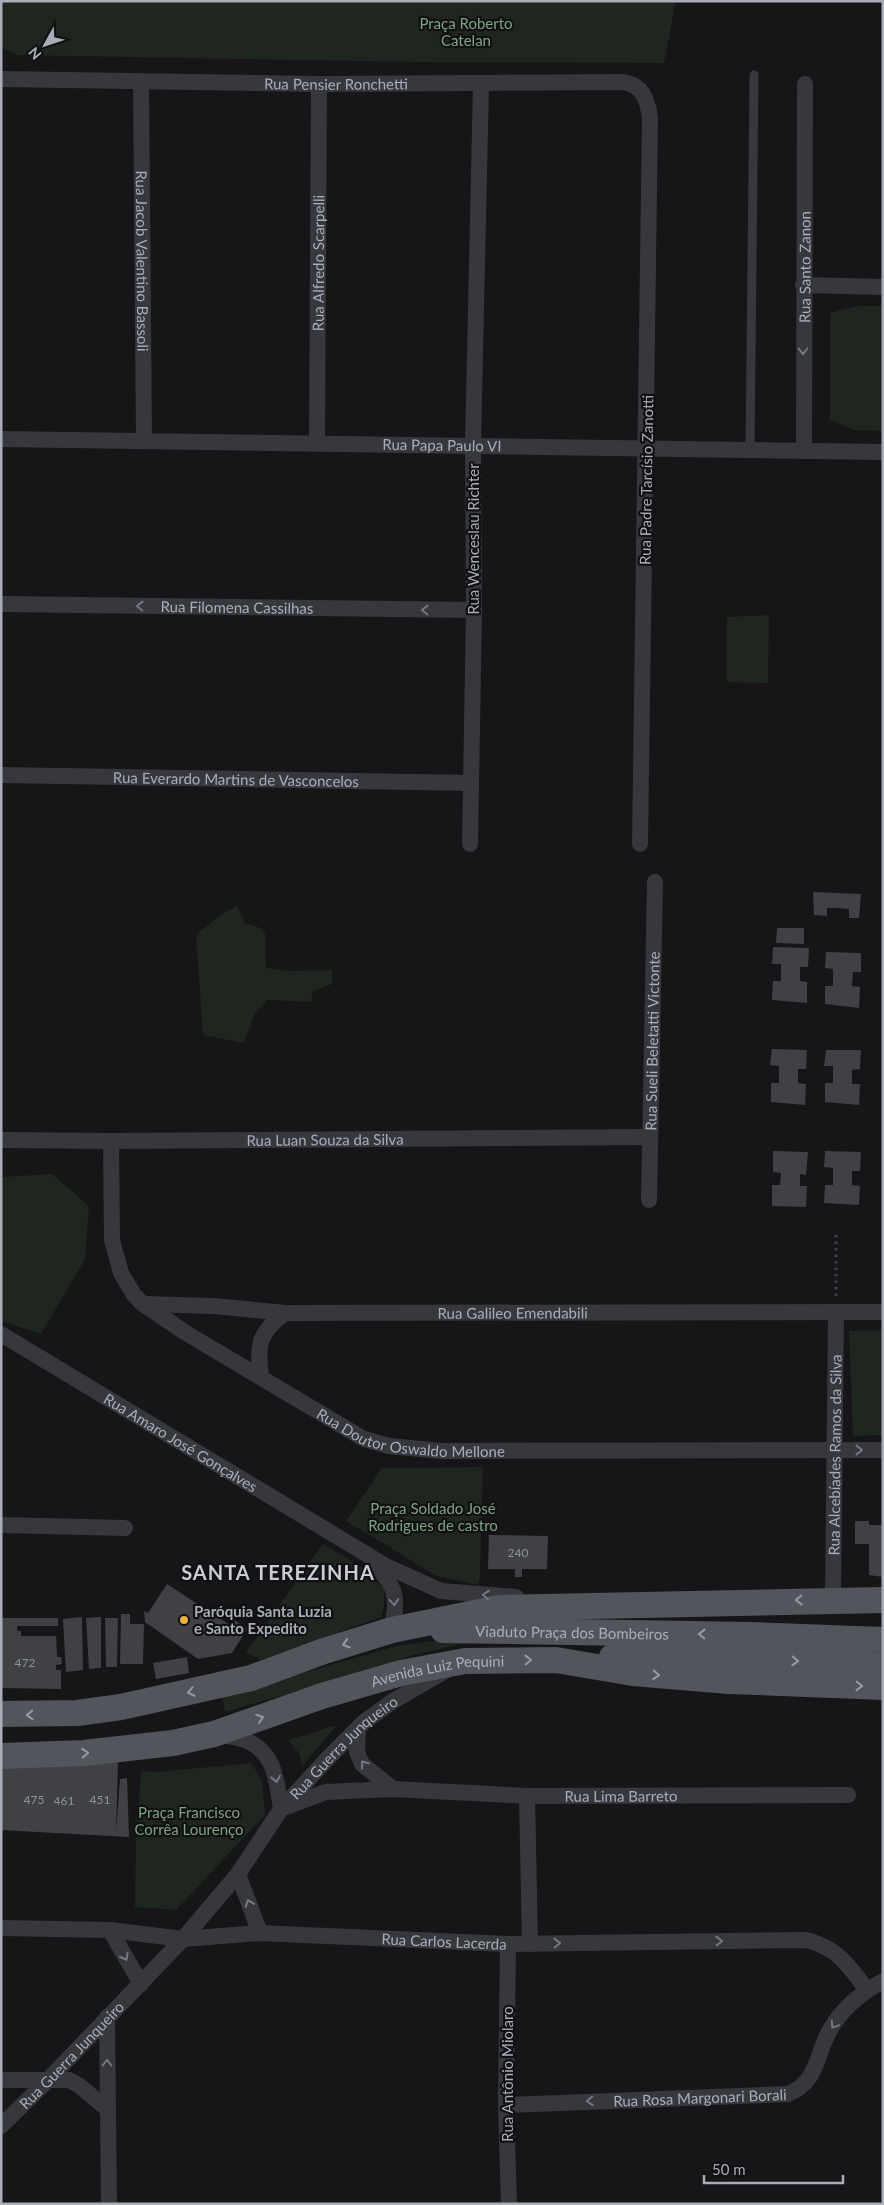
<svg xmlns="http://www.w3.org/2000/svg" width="884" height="2205" font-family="Lato,sans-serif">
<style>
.green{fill:#1e261f}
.building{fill:#404145}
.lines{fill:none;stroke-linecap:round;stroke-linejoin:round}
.path{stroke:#3d3f44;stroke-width:3;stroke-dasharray:2.5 4;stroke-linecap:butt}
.lane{stroke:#37383d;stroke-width:9}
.street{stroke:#37383d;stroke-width:16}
.primary{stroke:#53555c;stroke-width:26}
.oneway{stroke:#757881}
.oneway2{stroke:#979ba6}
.poi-dot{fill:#f2b134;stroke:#111113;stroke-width:2}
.labels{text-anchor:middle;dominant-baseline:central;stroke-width:4.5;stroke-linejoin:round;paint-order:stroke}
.number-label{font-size:12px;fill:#8e929b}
.park-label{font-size:15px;fill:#7fa381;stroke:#111113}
.street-label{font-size:15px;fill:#a8adb8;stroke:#111113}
.poi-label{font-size:15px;font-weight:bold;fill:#a8adb8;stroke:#111113;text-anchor:start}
.district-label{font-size:20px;font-weight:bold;letter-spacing:1px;fill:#c9ccd4;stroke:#111113}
</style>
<rect width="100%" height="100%" fill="#161618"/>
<!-- green -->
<g class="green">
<path d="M2 1H676L664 63 417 62 16 55 1 47Z"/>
<path d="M857 306H883V431L854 430 830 420V313Z"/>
<path d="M769 615 768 683 727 682V617Z"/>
<path d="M237 906 245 923 258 927 265 933 266 968 291 971 332 970V984L313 991 311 1002 267 1000 254 1015 244 1043 203 1035 196 935 220 915Z"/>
<path d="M52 1174 89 1206 85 1259 41 1334 1 1321V1177Z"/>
<path d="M883 1330V1435L853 1436 849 1331Z"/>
<path d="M483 1467 480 1576 478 1585 437 1576 346 1521 382 1468Z"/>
<path d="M323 1544 361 1567 384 1589V1607L381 1617 261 1660 246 1652Z"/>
<path d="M457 1638H513L461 1644 410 1656 302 1692 273 1698 225 1712 222 1696 396 1646Z"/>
<path d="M337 1725 302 1766 299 1753 288 1740Z"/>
<path d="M251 1763 262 1780 265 1815 176 1910 135 1907 136 1837 141 1771 157 1772Z"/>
</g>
<!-- building -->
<g class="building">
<path d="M813 892 861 894 859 918H849V909L838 908H827V916L814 915Z"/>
<path d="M777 928H804V944L776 943Z"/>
<path d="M773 947 809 948 808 967H800V981L807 982V1003L772 1000 773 981H781V964H772Z"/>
<path d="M826 952 861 953V972H853L852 986 860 987 859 1008 825 1004V986H833V969L825 968Z"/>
<path d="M772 1049 807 1050 806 1069H798V1083L806 1084 805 1105 771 1102V1083H779V1066L770 1065Z"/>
<path d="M826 1050H861L860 1069 852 1070V1084H860L859 1105 825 1102V1083H833V1066H824Z"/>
<path d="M773 1151 808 1152 806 1175 800 1174V1186H807L806 1207 772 1206V1185H780L781 1173 773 1172Z"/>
<path d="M825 1151 861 1152 860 1171H852V1185L860 1186 859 1205 824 1203 825 1185H833V1168L824 1167Z"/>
<path d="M855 1521H869V1525H883V1577L869 1575V1544H855Z"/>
<path d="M489 1535 548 1536 547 1569H522V1577H515V1569H488Z"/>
<path d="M167 1584 230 1625 233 1619 247 1629 232 1653 198 1659 145 1622 144 1611 148 1613Z"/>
<path d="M121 1614H130V1624H144L143 1664H120Z"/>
<path d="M82 1617 83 1670 66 1672 63 1619Z"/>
<path d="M101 1617V1668L89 1669 86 1618Z"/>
<path d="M2 1618H58V1626H17V1631H21V1636H56L57 1657H61L62 1664 56 1665V1670H61V1689L1 1688Z"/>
<path d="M105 1618H118L117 1667H106Z"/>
<path d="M187 1657 189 1673 156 1679 153 1663Z"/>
<path d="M118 1762 116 1833 120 1779 127 1778 129 1837 1 1830V1767Z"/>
</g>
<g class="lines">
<!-- path -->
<path class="path" d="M836 1296V1234"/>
<!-- lane -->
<path class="lane" d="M750 450 754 75"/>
<!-- street -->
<g class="street">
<path id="s1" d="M1 79 319 84 623 82C643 85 647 99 650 117L640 844"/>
<path id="s2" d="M141 82 144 440"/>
<path d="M803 285 883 287"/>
<path id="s3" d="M1 439C295 442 589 447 883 452"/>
<path id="s4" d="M317 442 319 84"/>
<path id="s5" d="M804 451 805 84"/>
<path id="s6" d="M1 604 474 610"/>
<path id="s7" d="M1 775 471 783"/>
<path d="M470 844 474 610 473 444 481 84"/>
<path id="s8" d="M1 1140 111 1141 649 1137"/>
<path id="s9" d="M111 1141 112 1240 121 1273 134 1295 143 1304 186 1333 364 1439 389 1446 442 1451 883 1450"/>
<path id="s10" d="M649 1200 655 882"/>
<path id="s11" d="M143 1304 214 1306 285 1313 883 1312"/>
<path id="s12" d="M1 1334 386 1566 441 1591 516 1597"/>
<path d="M261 1376C257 1345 258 1333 285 1313"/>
<path d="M1 1525 125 1528"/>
<path d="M372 1561C397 1590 398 1592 392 1630"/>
<path id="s13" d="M833 1599 836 1312"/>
<path d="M358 1728 357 1752 362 1764 393 1789"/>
<path d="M218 1735C227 1736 237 1737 245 1740 275 1751 277 1782 281 1809"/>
<path d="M527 1796 530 1944"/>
<path id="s14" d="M286 1807 326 1792 393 1789 527 1796 848 1795"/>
<path d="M238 1874 260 1933"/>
<path id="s15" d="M1 1928 110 1930 183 1939 260 1933 508 1944 806 1940C837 1947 849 1966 867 1990"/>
<path d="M110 1930 141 1984"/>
<path d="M508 1944 506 2105 509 2204"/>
<path d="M107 2017 109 2204"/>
<path d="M1 2080H69L80 2086 107 2109"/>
<path id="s16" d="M506 2105 788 2094C819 2082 816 2052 831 2028 843 2008 863 1992 883 1981"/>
<path id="s17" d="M1 2126 47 2081 183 1939 238 1874 281 1809 330 1756 364 1722 393 1701 445 1671"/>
</g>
<!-- primary -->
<g class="primary">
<path id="s18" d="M443 1630 751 1635 883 1640"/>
<path d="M612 1657C702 1654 792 1660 883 1666"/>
<path d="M1 1714 77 1713 121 1707 251 1678 324 1651 392 1630 499 1608 883 1600"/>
<path id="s19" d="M1 1756 84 1753 173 1743 214 1734 322 1696 401 1673 465 1661 556 1660 633 1673 729 1681 883 1687"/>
</g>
</g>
<!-- one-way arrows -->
<defs><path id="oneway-chevron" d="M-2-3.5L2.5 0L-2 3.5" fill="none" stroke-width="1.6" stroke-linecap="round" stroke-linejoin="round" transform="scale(1.25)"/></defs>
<g class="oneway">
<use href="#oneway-chevron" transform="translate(803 351) rotate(90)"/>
<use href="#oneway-chevron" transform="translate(140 606) rotate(-179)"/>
<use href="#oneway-chevron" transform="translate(425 610) rotate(-179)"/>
<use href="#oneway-chevron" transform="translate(859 1450)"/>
<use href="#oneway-chevron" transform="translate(486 1595) rotate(-176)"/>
<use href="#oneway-chevron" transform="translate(394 1602) rotate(86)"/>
<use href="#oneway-chevron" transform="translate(364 1764) rotate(-127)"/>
<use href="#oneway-chevron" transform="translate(276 1779) rotate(79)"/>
<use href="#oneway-chevron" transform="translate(249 1903) rotate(-110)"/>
<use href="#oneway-chevron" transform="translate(719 1941) rotate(-1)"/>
<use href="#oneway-chevron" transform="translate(557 1943) rotate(-1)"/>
<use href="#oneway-chevron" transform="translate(125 1957) rotate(60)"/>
<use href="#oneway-chevron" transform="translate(834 2025) rotate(124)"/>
<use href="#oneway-chevron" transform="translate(107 2063) rotate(-90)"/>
<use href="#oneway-chevron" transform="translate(590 2101) rotate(178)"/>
</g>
<g class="oneway2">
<use href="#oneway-chevron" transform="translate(799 1600) rotate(179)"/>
<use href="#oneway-chevron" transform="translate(702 1634) rotate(-179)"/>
<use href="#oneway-chevron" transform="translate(346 1644) rotate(163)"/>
<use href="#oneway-chevron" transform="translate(528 1660) rotate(-1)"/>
<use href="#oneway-chevron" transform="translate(795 1661) rotate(3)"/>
<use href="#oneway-chevron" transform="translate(656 1675) rotate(5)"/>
<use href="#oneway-chevron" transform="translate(859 1686) rotate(2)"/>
<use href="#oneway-chevron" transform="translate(191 1692) rotate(168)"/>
<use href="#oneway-chevron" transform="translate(30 1715) rotate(178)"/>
<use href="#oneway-chevron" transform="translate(260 1718) rotate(-19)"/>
<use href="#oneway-chevron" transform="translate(85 1753) rotate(-4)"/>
</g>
<!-- markers -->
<circle class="poi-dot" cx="184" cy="1620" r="5"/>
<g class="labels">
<!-- number labels -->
<g class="number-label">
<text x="518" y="1552">240</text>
<text x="25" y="1662">472</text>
<text x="34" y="1799">475</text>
<text x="100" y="1799">451</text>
<text x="64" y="1800">461</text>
</g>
<!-- park labels -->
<g class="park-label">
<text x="466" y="23">Praça Roberto<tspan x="466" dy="17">Catelan</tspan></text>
<text x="433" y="1508">Praça Soldado José<tspan x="433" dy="17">Rodrigues de castro</tspan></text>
<text x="189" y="1812">Praça Francisco<tspan x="189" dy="17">Corrêa Lourenço</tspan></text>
</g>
<!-- street labels -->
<g class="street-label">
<text stroke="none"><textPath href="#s1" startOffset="335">Rua Pensier Ronchetti</textPath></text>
<text stroke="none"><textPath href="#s2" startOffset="179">Rua Jacob Valentino Bassoli</textPath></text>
<text stroke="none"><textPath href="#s4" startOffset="179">Rua Alfredo Scarpelli</textPath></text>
<text stroke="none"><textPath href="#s5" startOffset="184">Rua Santo Zanon</textPath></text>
<text stroke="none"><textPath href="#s3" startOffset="441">Rua Papa Paulo VI</textPath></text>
<text transform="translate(646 480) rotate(-89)">Rua Padre Tarcísio Zanotti</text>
<text transform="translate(473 539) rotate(-90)">Rua Wenceslau Richter</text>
<text stroke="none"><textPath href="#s6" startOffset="236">Rua Filomena Cassilhas</textPath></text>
<text stroke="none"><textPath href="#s7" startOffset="235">Rua Everardo Martins de Vasconcelos</textPath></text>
<text stroke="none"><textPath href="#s10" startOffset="159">Rua Sueli Beletatti Victonte</textPath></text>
<text stroke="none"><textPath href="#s8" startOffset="324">Rua Luan Souza da Silva</textPath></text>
<text stroke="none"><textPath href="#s11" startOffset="370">Rua Galileo Emendabili</textPath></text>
<text stroke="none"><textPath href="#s9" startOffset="475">Rua Doutor Oswaldo Mellone</textPath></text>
<text stroke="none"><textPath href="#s12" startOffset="210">Rua Amaro José Gonçalves</textPath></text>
<text stroke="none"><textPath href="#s13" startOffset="144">Rua Alcebíades Ramos da Silva</textPath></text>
<text stroke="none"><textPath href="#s18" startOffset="129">Viaduto Praça dos Bombeiros</textPath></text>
<text stroke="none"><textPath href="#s19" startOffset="448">Avenida Luiz Pequini</textPath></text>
<text stroke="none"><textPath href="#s17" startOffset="512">Rua Guerra Junqueiro</textPath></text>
<text stroke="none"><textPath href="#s14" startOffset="338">Rua Lima Barreto</textPath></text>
<text stroke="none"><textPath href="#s15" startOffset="444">Rua Carlos Lacerda</textPath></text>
<text stroke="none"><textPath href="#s17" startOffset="100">Rua Guerra Junqueiro</textPath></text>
<text transform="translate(507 2074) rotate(-90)">Rua Antônio Miolaro</text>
<text stroke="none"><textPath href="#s16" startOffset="194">Rua Rosa Margonari Borali</textPath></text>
</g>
<!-- poi labels -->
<g class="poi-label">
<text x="194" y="1611">Paróquia Santa Luzia<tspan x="194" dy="17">e Santo Expedito</tspan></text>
</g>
<!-- district labels -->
<g class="district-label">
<text x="278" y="1572">SANTA TEREZINHA</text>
</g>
</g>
<!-- border -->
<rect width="884" height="2205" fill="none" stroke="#a8adb8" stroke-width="5"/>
<!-- north arrow -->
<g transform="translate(45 45) rotate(230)" stroke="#111113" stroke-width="4" paint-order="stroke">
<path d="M0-4L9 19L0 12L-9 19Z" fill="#a8adb8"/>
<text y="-8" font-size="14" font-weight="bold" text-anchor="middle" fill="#a8adb8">N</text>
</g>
<!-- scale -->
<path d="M704 2175v8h139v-8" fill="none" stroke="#a8adb8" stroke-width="2.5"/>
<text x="712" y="2175" font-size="15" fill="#a8adb8" stroke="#111113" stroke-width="4" paint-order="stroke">50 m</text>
</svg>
